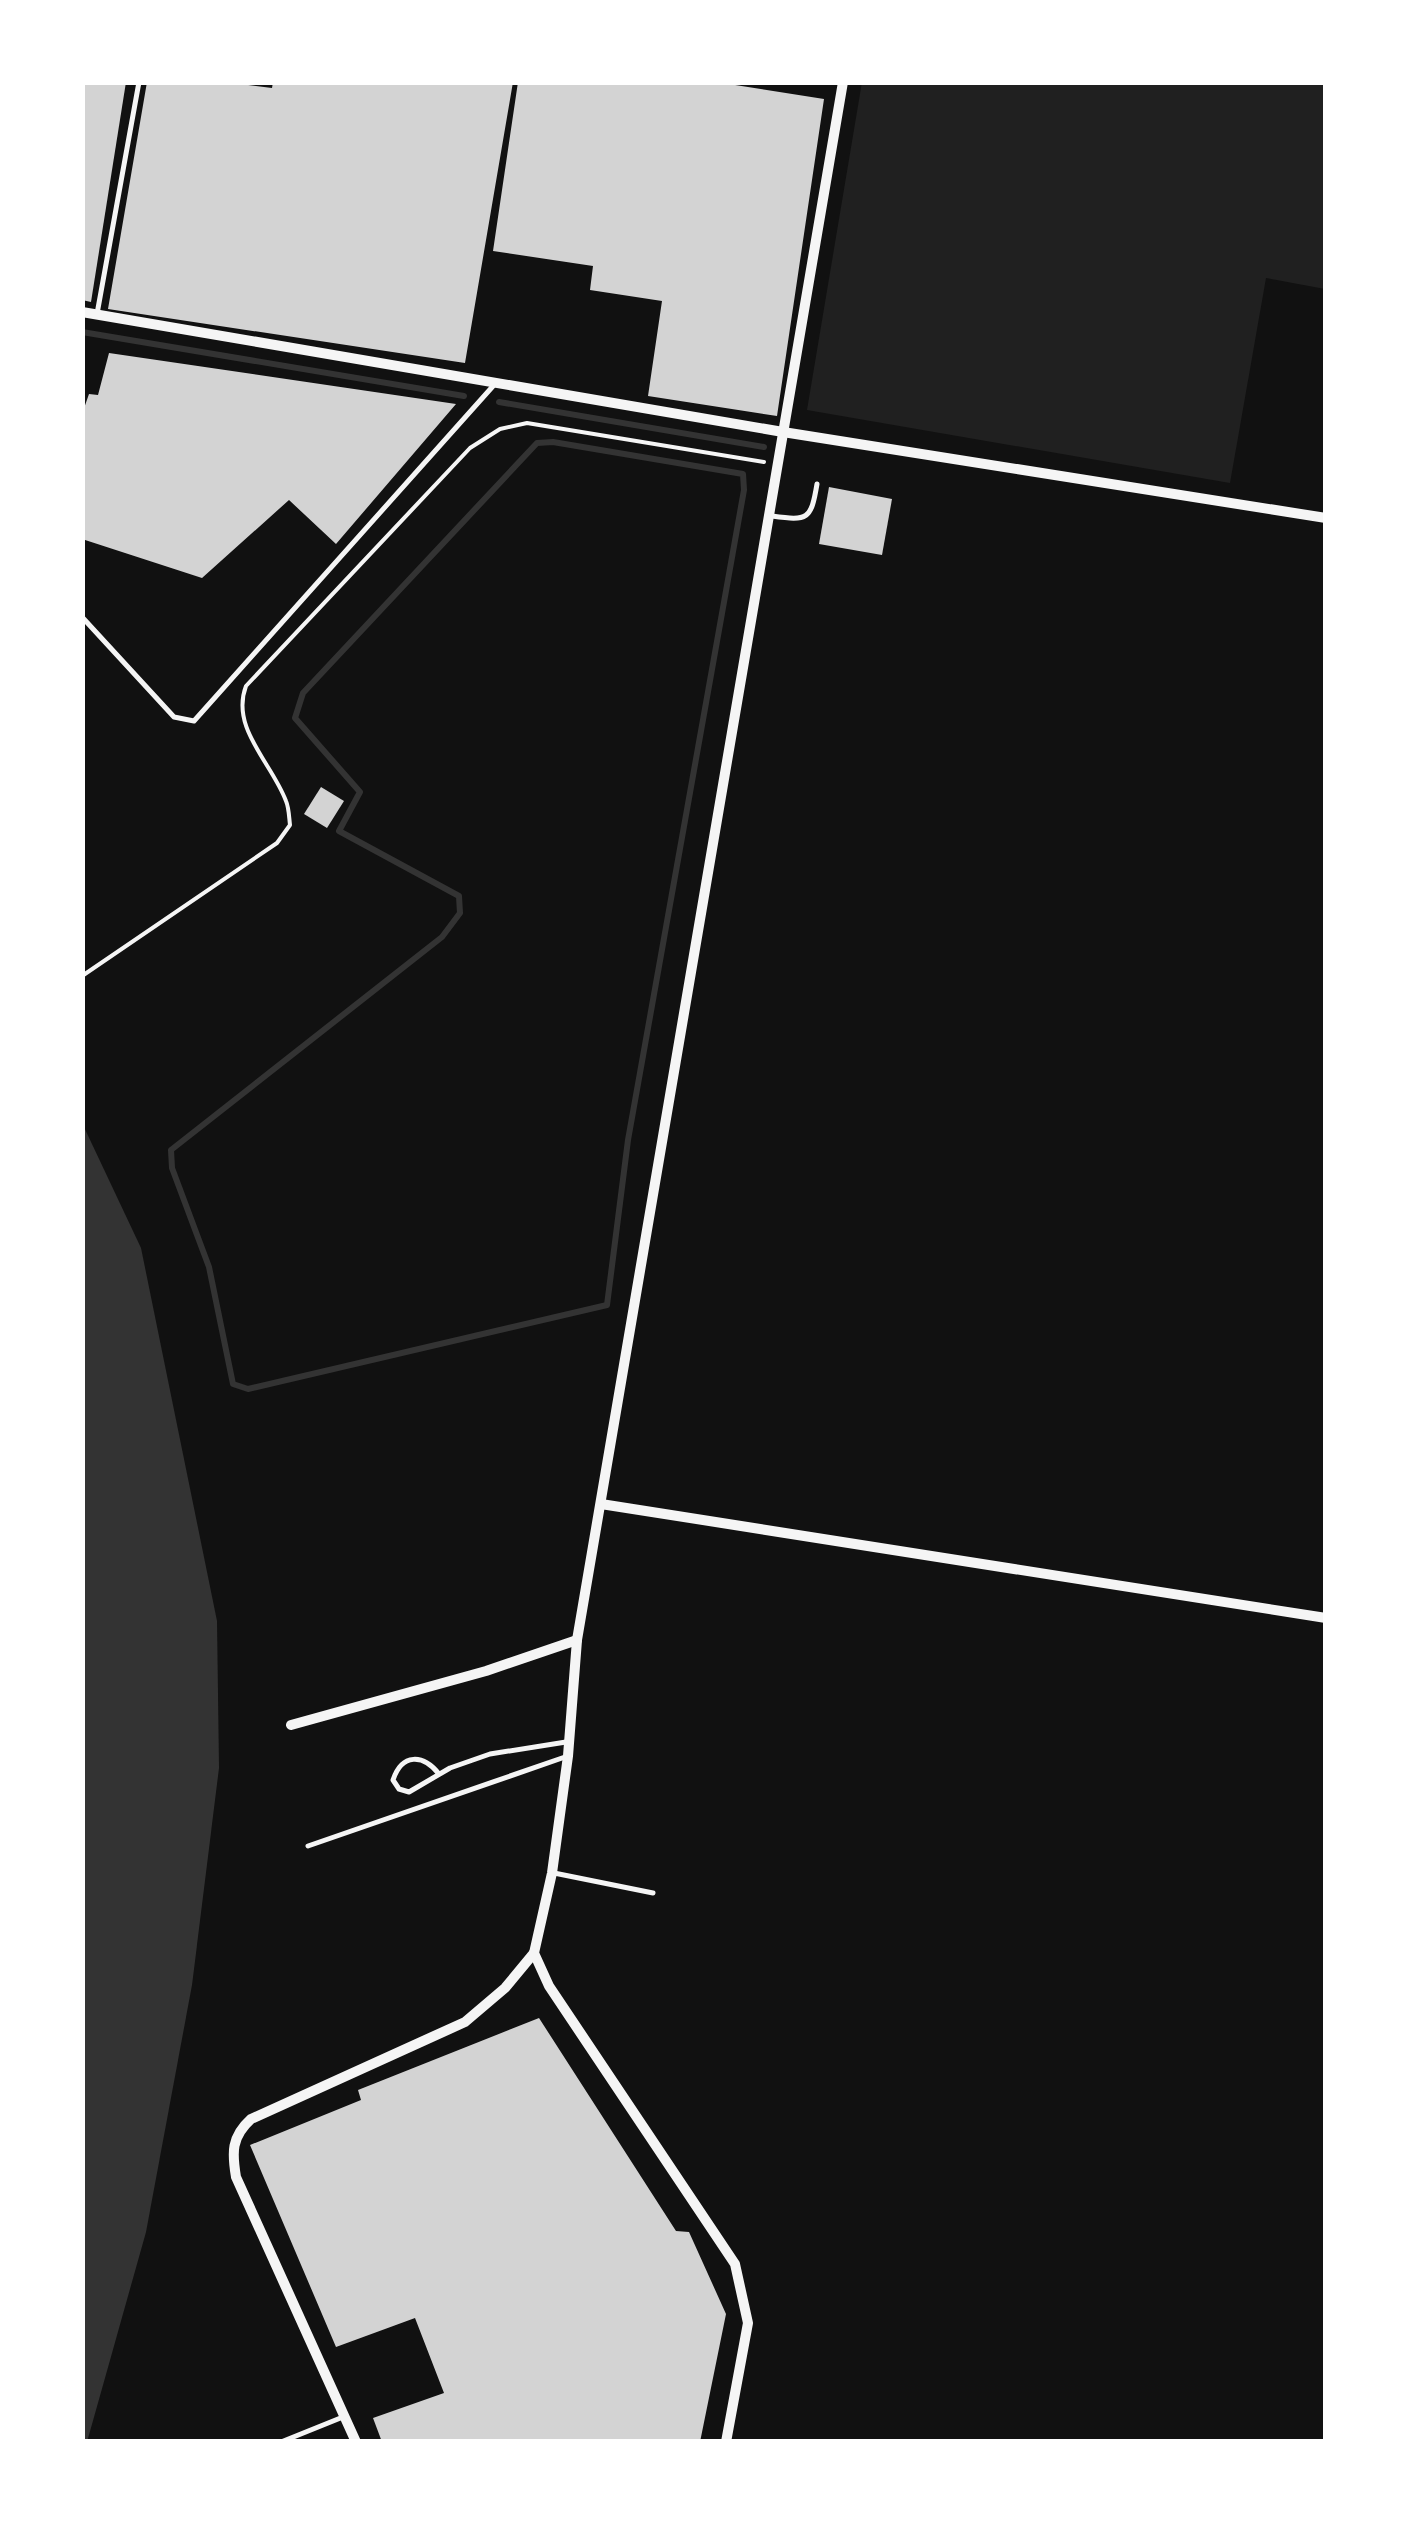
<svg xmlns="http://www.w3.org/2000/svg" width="1408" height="2524" font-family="'Libre Baskerville',serif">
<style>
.green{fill:#202020}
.water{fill:#333}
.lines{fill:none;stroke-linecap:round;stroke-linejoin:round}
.stream{stroke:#333;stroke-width:6}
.building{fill:#d3d3d3}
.path{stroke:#f5f5f5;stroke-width:4}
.service{stroke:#f5f5f5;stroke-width:5}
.minor{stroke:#f5f5f5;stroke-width:10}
</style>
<rect width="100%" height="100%" fill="#111"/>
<!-- green -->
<path class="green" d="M862 82 1325 83V289L1266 278 1230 483 807 410Z"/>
<!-- water -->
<path class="water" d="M83 1125 141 1248 217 1621 219 1768 192 1985 146 2232 87 2442 82 2441Z"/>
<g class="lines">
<!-- stream -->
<g class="stream">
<path d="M82 332 464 396"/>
<path d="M499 402 764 447"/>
<path d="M553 442 743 474 744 490 628 1140 607 1305 248 1389 233 1384 209 1267 172 1168 171 1150 442 937 460 913 459 896 339 831 360 792 295 718 303 693 537 443Z"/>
</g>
</g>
<!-- building -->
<g class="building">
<path d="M82 82H126L91 302 82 300Z"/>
<path d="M147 82H225L272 88 273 82H513L465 363 108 309Z"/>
<path d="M518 82H716L824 99 777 416 648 396 662 301 590 290 593 266 493 251Z"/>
<path d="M109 353 456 404 336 544 289 500 202 578 82 539V414L89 394 98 395Z"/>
<path d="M829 487 892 499 882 555 819 544Z"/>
<path d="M321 787 344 801 327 828 304 814Z"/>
<path d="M539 2018 676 2231 689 2232 726 2314 700 2442H382L373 2418 444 2393 415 2318 336 2347 250 2145 361 2100 358 2090Z"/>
</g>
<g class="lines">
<!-- path -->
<path class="path" d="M82 976 277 843 290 825C289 817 289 808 286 801 272 763 230 728 246 686L470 448 500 429 527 423 764 462"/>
<!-- service -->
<g class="service">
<path d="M97 314 139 82"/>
<path d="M772 516C808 521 811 520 817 484"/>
<path d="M82 617 174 717 194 721 494 385"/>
<path d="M439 1774C423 1754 402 1753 393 1780L399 1789 409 1792 450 1768 490 1754 566 1742"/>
<path d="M308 1846 565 1757"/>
<path d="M554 1873 653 1893"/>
<path d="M281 2442 343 2417"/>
</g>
<!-- minor -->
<g class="minor">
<path d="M82 312 783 432 1326 518"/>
<path d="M601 1504 1326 1618"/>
<path d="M291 1725 486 1671 577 1640"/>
<path d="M356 2442 236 2177C232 2153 231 2137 251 2119L465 2022 505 1988 534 1953"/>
<path d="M726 2442 748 2323 735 2264 549 1986 534 1953 552 1873 568 1756 577 1640 843 82"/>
</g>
</g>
<!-- border -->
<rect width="1408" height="2524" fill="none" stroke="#ffffff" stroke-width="170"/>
</svg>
